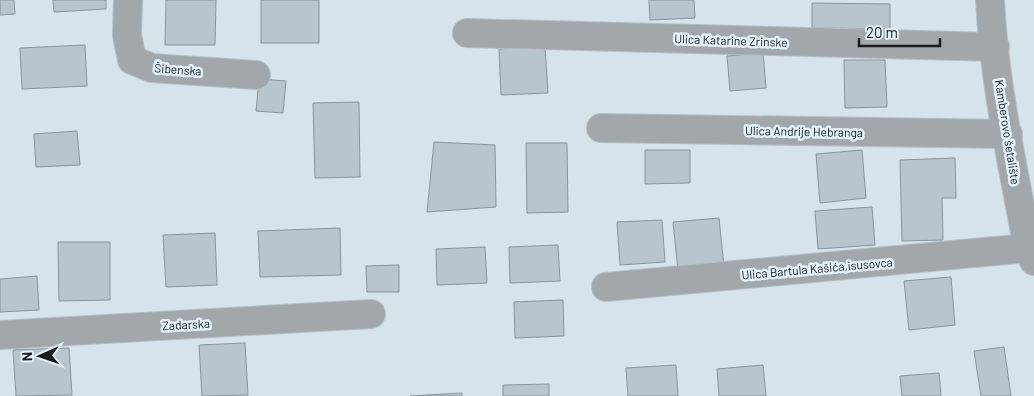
<svg xmlns="http://www.w3.org/2000/svg" width="1034" height="396" font-family="Barlow,sans-serif">
<style>
.building{fill:#b9c5cd;stroke:#88939b}
.lines{fill:none;stroke-linecap:round;stroke-linejoin:round}
.minor-casing{stroke:#b4bfc6;stroke-width:30}
.minor{stroke:#a2a7ab;stroke-width:28}
.labels{text-anchor:middle;dominant-baseline:central;stroke-width:5;stroke-linejoin:round;paint-order:stroke}
.street-label{font-size:12px;fill:#171b1e;stroke:#e3f0f8}
</style>
<rect width="100%" height="100%" fill="#d6e3eb"/>
<!-- building -->
<g class="building">
<path d="M0 0H14L15 14 0 15Z"/>
<path d="M53 0H106V9L54 12Z"/>
<path d="M166 0H216L215 45H165Z"/>
<rect x="261" y="0" width="58" height="43"/>
<path d="M649 0H694L695 18 650 20Z"/>
<path d="M812 3 890 4V29L812 28Z"/>
<path d="M85 45 87 86 22 89 20 48Z"/>
<path d="M545 46 548 93 501 95 499 49Z"/>
<path d="M763 53 766 88 730 91 727 56Z"/>
<path d="M844 60H885L887 107 845 108Z"/>
<path d="M259 79 286 81 283 113 256 111Z"/>
<path d="M359 102 360 177 315 178 313 103Z"/>
<path d="M77 131 80 165 36 167 34 134Z"/>
<path d="M434 142 495 145 496 207 427 212Z"/>
<path d="M526 143H567L568 212 527 213Z"/>
<path d="M645 150H690V183L645 184Z"/>
<path d="M862 150 866 198 820 203 816 154Z"/>
<path d="M955 158 956 198H942L943 240 902 241 900 160Z"/>
<path d="M872 207 875 245 818 249 815 211Z"/>
<path d="M719 218 724 267 678 271 673 222Z"/>
<path d="M662 220 665 262 620 265 617 222Z"/>
<path d="M340 228 341 275 260 277 258 231Z"/>
<path d="M215 233 217 285 166 287 163 235Z"/>
<path d="M58 242H110V300L59 301Z"/>
<path d="M558 245 560 281 510 283 509 247Z"/>
<path d="M485 247 487 283 437 285 436 249Z"/>
<path d="M399 265V292H367L366 266Z"/>
<path d="M37 276 39 310 0 312V279Z"/>
<path d="M951 277 955 325 909 330 904 281Z"/>
<path d="M563 300 564 336 515 338 514 302Z"/>
<path d="M245 343 248 395 202 396 199 345Z"/>
<path d="M1004 347 1011 396H981L974 351Z"/>
<path d="M69 348 72 395 16 396 13 350Z"/>
<path d="M676 365 678 396H628L626 368Z"/>
<path d="M763 365 766 396H719L717 369Z"/>
<path d="M939 373 941 396H902L900 376Z"/>
<path d="M549 384V396H503V385Z"/>
<path d="M462 393V396H410Z"/>
</g>
<g class="lines">
<!-- minor casing -->
<g class="minor-casing">
<g id="minor">
<path d="M128 0 127 35 132 60 152 68 256 75"/>
<path d="M990 0C994 83 1013 167 1028 248L1034 261"/>
<path d="M467 33 995 47"/>
<path d="M601 128 1008 134"/>
<path d="M606 287 1028 248"/>
<path d="M0 335 371 314"/>
</g>
</g>
<!-- minor -->
<use href="#minor" class="minor"/>
</g>
<g class="labels">
<!-- street labels -->
<g class="street-label">
<text transform="translate(731 40) rotate(2)">Ulica Katarine Zrinske</text>
<text transform="translate(178 69) rotate(4)">Šibenska</text>
<text transform="translate(804 131) rotate(1)">Ulica Andrije Hebranga</text>
<text transform="translate(1008 132) rotate(81)">Kamberovo šetalište</text>
<text transform="translate(817 268) rotate(-5)">Ulica Bartula Kašića,isusovca</text>
<text transform="translate(186 324) rotate(-3)">Zadarska</text>
</g>
</g>
<!-- north arrow -->
<g transform="translate(40 356) rotate(268)" stroke="#e3f0f8" stroke-width="4" paint-order="stroke">
<path d="M0-4L9 19L0 12L-9 19Z" fill="#171b1e"/>
<text y="-8" font-size="14" font-weight="bold" text-anchor="middle" fill="#171b1e">N</text>
</g>
<!-- scale -->
<path d="M859 38v8h81v-8" fill="none" stroke="#171b1e" stroke-width="2.5"/>
<text x="866" y="38" font-size="15" fill="#171b1e" stroke="#e3f0f8" stroke-width="4" paint-order="stroke">20 m</text>
</svg>
